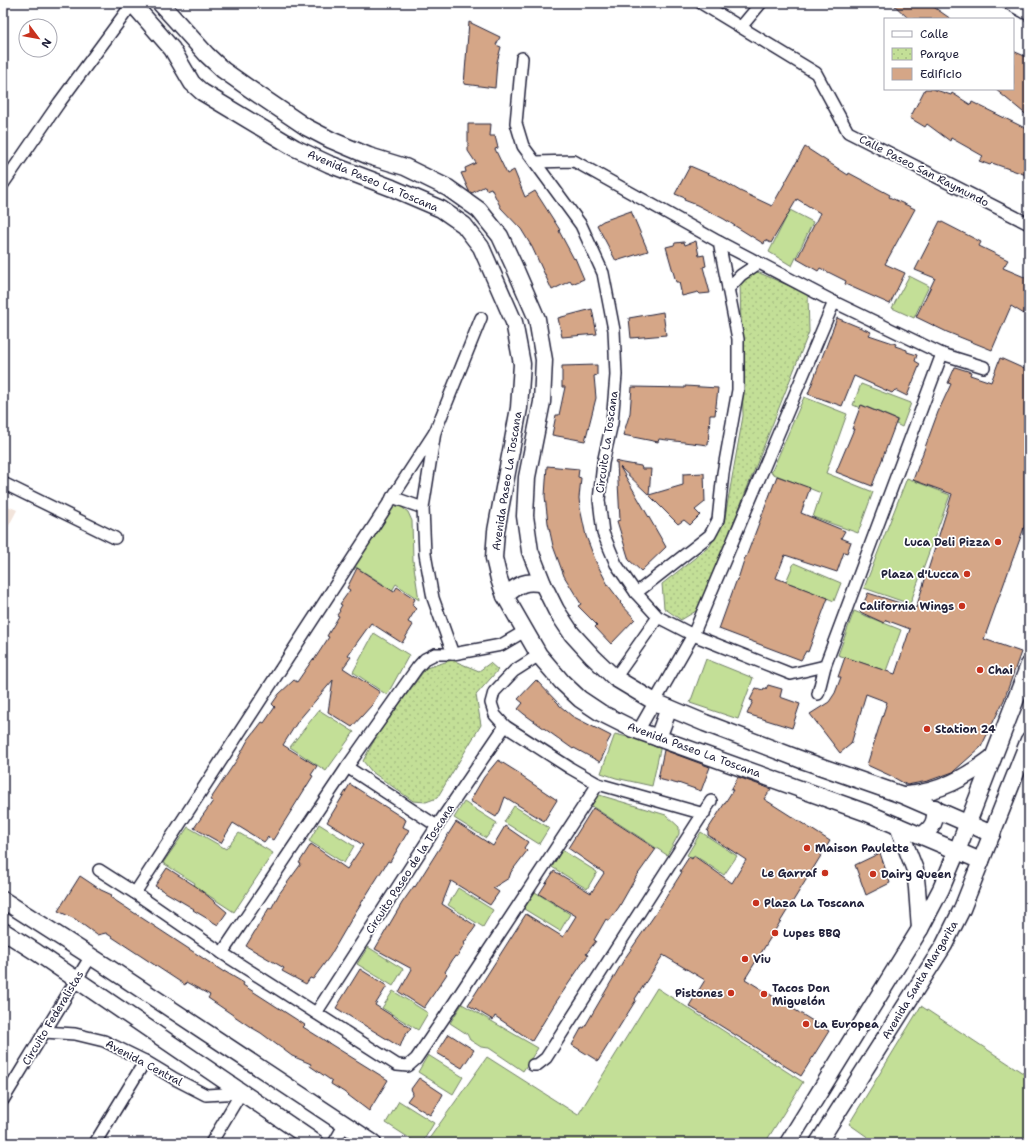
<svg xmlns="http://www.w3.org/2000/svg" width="1032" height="1146" font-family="'Shantell Sans',sans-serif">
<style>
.built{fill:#f2e4db}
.grass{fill:#c3df97;stroke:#728069}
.park{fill:url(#park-dots);stroke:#728069}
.building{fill:#d5a687;stroke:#22223b}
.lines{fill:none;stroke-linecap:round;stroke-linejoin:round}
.street-casing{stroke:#22223b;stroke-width:14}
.secondary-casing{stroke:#22223b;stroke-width:19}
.street{stroke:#fff;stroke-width:11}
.secondary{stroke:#fff;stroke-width:16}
.poi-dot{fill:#c8321e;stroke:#fff;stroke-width:1.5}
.labels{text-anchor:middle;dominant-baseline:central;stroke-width:3.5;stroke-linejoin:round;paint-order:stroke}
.street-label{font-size:11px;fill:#22223b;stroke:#fff}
.poi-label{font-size:11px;font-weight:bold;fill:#22223b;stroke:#fff;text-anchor:start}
</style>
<defs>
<pattern id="park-dots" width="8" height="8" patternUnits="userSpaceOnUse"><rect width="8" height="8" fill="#c3df97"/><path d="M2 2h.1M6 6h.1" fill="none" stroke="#a7bf83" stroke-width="1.8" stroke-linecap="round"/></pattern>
</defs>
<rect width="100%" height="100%" fill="#fff"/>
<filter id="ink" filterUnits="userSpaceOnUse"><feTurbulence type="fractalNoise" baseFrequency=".025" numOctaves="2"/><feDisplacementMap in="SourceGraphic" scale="8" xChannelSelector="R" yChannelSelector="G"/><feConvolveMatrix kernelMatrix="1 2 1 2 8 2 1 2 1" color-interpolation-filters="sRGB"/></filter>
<g filter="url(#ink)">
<!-- built -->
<path class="built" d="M3 504 17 510 3 537Z"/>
<!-- grass -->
<g class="grass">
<path d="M790 210 813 222 792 266 769 252Z"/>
<path d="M909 276 929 286 914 318 892 308Z"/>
<path d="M861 384 911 403 902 427 896 424 898 420 862 405 860 408 853 405Z"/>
<path d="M804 397 847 414 826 473 873 492 858 533 813 517 821 493 771 473Z"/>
<path d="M907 478 950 495 910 604 864 588Z"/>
<path d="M400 506 408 512 412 521 413 560 419 600 396 584 393 589 385 609 381 588 383 584 356 567 354 570 350 567 390 507Z"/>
<path d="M794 563 841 583 834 601 792 584H785Z"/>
<path d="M854 611 901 630 886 671 838 655Z"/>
<path d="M374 633 409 655 387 695 353 672Z"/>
<path d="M706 659 753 678 738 719 690 703Z"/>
<path d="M319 710 354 732 326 771 290 747Z"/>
<path d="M615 734 661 745 652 786 616 778 601 773Z"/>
<path d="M596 794 666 815 679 827V834L667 855 590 805Z"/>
<path d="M464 802 497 823 486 838 454 818Z"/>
<path d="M514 806 549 828 539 844 504 822Z"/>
<path d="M319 824 354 846 344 863 309 841Z"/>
<path d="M188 827 226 849 239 833 273 853 234 912 194 886 195 883 163 863Z"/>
<path d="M701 832 737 856 724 875 694 855 692 858 687 855Z"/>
<path d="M562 850 597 872 587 889 552 867Z"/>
<path d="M458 888 493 910 483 927 448 905Z"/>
<path d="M535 892 570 914 560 931 524 909Z"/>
<path d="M368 947 403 969 393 986 357 964Z"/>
<path d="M657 988 803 1082 765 1143H426L487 1057 578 1115Z"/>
<path d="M393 991 428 1013 418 1030 382 1008Z"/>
<path d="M462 1004 538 1048 523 1071 489 1048 481 1047 470 1040 467 1034 450 1023Z"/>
<path d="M921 1006 1029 1077V1143H876L849 1124Z"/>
<path d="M428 1055 463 1077 453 1094 418 1072Z"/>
<path d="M399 1101 434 1123 422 1143H417L386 1123Z"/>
</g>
<!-- park -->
<g class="park">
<path d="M755 271 808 294 809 332 708 587 696 611 681 620 664 608 662 584 710 546 725 517 743 416 740 283Z"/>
<path d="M452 660 479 671 490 663 498 670 476 695 481 725 437 798 426 802 413 801 372 772 363 761 377 735 426 668Z"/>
</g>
<!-- building -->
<g class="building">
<path d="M892 3H928L951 19H909Z"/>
<path d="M469 22 500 37 496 45 501 47 497 62 495 88 464 84Z"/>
<path d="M1013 51 1029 58V117L995 89H1013Z"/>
<path d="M925 89H933L951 95 952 93 971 105 972 102 1029 130V176L992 163 990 165 979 161 983 156 951 138 950 141 927 124 925 127 910 118Z"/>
<path d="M468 124H491L490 136H495L498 148 495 149 507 174 514 170 525 197 535 191 560 230 559 231 574 259 575 258 584 279 572 284 570 281 552 290 532 247 521 229 501 208 491 188 486 190 485 186 472 193 469 191 461 173 466 172 465 168 476 163 468 151Z"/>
<path d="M805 147 848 175 849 173 890 195 889 197 915 209 885 264 905 273 890 304 845 284 846 281 820 268 818 271 797 259 820 213 797 199 771 243 765 240 764 244 724 219 697 205 684 200 685 198 675 194 690 166 718 178 740 191 772 206Z"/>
<path d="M631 211 648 251 616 261 597 225 603 221Z"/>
<path d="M940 221 981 242 979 246 1008 260 1003 268 1029 279V317L1011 306 992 350 947 332 916 317 935 278 915 270Z"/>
<path d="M696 241 699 256 704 255 706 266 703 267 710 293 700 294 698 292 682 296 679 282H676L666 247 674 245 675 243 684 242 685 245Z"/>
<path d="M592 309 597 334 562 337 558 318Z"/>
<path d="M663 312 666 335 631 338 629 318Z"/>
<path d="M837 318 871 332 869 335 896 344 895 346 907 350V352L917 355 915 361 920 364 907 396 895 390 892 393 854 376 842 406 808 394Z"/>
<path d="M1000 358 1029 371V514L984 639 1021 652 1004 700 981 747 953 772 928 781 907 785 891 776 867 765 887 702 866 694 851 744 840 753 810 714 829 702 835 693 841 677H838L845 657 895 674 910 629 886 620 884 623 860 612 868 593 916 608 952 494 913 480 938 412 951 384 948 383 955 367 971 372 970 375 991 382Z"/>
<path d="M597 365V375L594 376 596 398 585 441 552 435 556 415H559L565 387H562V366Z"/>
<path d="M685 386 718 388 715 415H710L708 445 659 439 658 442 623 435 630 413 632 387 685 388Z"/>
<path d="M861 405 897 420 872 486 836 472 854 429H852Z"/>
<path d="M616 460 618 462 641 466 642 469H651L649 495 620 467 666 547 641 571 629 560 617 521 620 520 617 463 615 462Z"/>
<path d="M547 466 579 469 578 477 581 478 579 498 580 508 586 536 596 562 608 585 621 602 620 603 635 619 611 644 595 627 597 625 578 606 581 604 564 576 553 546 548 523 545 496Z"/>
<path d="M704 473 705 502 695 510 700 515 690 525 684 520 678 524 649 495 683 485V474Z"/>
<path d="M777 476 810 488 801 513 845 531 841 538 851 542 847 553 844 552 837 572 785 555 776 578 828 598 808 652 806 651 801 660 719 629 737 579H738L745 557H746Z"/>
<path d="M357 568 394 592 397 587 415 599 412 605 416 609 408 622 413 625 402 643 371 623 348 655 351 657 343 668 380 692 372 705 352 727 328 712 333 680 298 721 283 745 317 766 311 775 313 776 273 840 268 837 264 842 233 823 221 843 194 828 213 801 210 800 238 758 248 740 262 722 264 723 275 707 272 704 279 694 294 680 297 682 313 659 314 660 329 637 327 636 339 616 337 615 340 611 339 610 342 605 340 604 350 590 347 588Z"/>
<path d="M536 680 559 704V705L572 716 611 736 606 745 607 747 600 762 574 748 573 749 524 714 518 709 523 703 518 699Z"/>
<path d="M768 685 782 689 780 697 800 704 792 728 747 714 753 701 750 700 756 688 763 690 764 688 766 689Z"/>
<path d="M664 750 710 767 701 791 678 783V784L658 779Z"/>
<path d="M498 760 522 775 521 776 557 800 544 821 505 797 500 811 496 817 470 801 484 777Z"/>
<path d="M738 777 771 789 764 799 830 841 745 979 829 1031 801 1076 689 1006 705 980 663 955 635 999 636 1000 598 1061 572 1045 582 1027 584 1028 625 958 654 916 682 872 680 871 689 857 692 859 694 856 732 883 746 860 708 835V832L707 831 733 790H731Z"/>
<path d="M350 784 406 820 403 827 409 830 390 862 388 861 355 913 330 956 313 979 310 978 306 984 282 971 284 968 246 946 269 908 271 909 279 894 301 864 299 863 311 844 347 869 363 845 327 822Z"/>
<path d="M593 808 656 849 636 877 619 907 609 921 606 919 594 940 596 941 586 954 588 955 554 1005 532 1041 495 1016 493 1020 468 1005 526 914 563 937 576 916 539 894 554 871 591 893 604 873 568 848Z"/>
<path d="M456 822 493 846 505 826 528 842 524 848 527 851 511 872 509 878 493 888 499 892 490 905 451 881 442 904 476 926 464 943 465 944 457 957 455 956 445 972 447 974 424 1008 399 992 412 969 375 949 402 903 414 886 415 887Z"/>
<path d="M880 853 890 883 866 895 855 865Z"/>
<path d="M167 868 197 887 227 912 218 925 193 910 194 909 155 886Z"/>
<path d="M80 876 101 890 112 895 110 897 224 972V971L244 983 243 985 305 1025 303 1027 388 1080 369 1111 344 1092 331 1084 332 1081 310 1066 311 1064 292 1056 261 1033 249 1026 208 998 210 995 186 982 185 985 106 933 97 935 75 919 58 911Z"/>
<path d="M360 969 387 986 375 1005 411 1028 404 1037 400 1047 336 1008Z"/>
<path d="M449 1034 474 1050 462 1068 437 1053Z"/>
<path d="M419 1078 443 1094 439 1102 430 1115 407 1101 413 1093 411 1089Z"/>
</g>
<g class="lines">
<!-- street casing -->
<g class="street-casing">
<g id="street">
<path d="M701 3 816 73 848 132 1029 224"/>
<path d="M1008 3 1029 15"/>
<path d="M741 27 761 3"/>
<path d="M522 58 516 123 523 146 581 225 603 273 614 330 616 375 612 423 603 463 599 500 603 533 616 564 636 593 658 617 693 635 791 674 825 666"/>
<path d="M535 162 574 161 719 242 834 302 942 354 984 367"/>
<path d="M3 184 59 103 132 4"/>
<path d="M728 289 741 275 759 263"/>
<path d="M3 483 115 538"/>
<path d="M392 497 423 508"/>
<path d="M636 593 710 535 718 520 723 473 738 390V339L719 242"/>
<path d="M453 654 433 598 425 554 423 508 435 432 481 318"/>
<path d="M539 655 514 671 494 692 491 703 495 715 505 726 570 768 598 784 704 814"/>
<path d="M615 678 658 617"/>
<path d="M818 694 825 666 942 354"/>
<path d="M638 731 693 635 834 302"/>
<path d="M347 767 437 826"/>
<path d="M99 870 135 893 222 953 397 1065 408 1066 416 1059 448 1012 598 784"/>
<path d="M135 893 435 432"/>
<path d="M222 953 347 767 417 668 425 659 435 654H453L501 645 525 631"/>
<path d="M316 1013 437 826 505 726"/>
<path d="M44 1032 75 1034 104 1041 145 1061 175 1079 206 1095 241 1093"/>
<path d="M533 1065H537L546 1058 711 801"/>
<path d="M3 1100 91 956"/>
<path d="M95 1143 145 1061"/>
<path d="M211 1143 241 1093"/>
<path d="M334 1143 345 1124"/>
</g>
</g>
<!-- secondary casing -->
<g class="secondary-casing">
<g id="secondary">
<path d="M132 3 172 49 192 83 202 92 295 148 329 164 392 188 441 209 464 225 481 247 514 322 522 364 519 408 496 531 494 558 499 579 505 596 539 655 562 682 580 699 601 713 633 729 867 813 981 861"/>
<path d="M160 3 207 55 223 70 250 89 306 127 331 140 369 156 405 167 448 188 479 210 500 236 514 266 537 319 544 360 542 402 527 477 525 516 530 551 543 584 556 610 572 634 593 657 615 678 655 702 705 723 802 760 902 795 992 834"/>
<path d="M505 596C519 584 525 580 543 584"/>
<path d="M658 738 669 708"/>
<path d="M905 795C939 793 967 777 993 757"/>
<path d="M898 826 915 870 917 888 920 929"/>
<path d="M922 835C933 828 936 821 935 808"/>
<path d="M3 900 109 968 373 1143"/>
<path d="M3 931 36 952 316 1143"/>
<path d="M788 1143 920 929 941 889 957 851 1029 665"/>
<path d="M818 1143 944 945 962 909 1029 740"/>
</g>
</g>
<!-- street -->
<use href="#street" class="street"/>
<!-- secondary -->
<use href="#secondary" class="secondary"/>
</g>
</g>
<!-- markers -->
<g class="poi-dot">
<circle cx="998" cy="542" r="4"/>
<circle cx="967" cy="574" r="4"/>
<circle cx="962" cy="606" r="4"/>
<circle cx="980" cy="670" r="4"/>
<circle cx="927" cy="729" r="4"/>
<circle cx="807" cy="848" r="4"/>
<circle cx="825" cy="873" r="4"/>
<circle cx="873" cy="874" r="4"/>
<circle cx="756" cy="903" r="4"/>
<circle cx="775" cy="933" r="4"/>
<circle cx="745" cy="959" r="4"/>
<circle cx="731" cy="993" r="4"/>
<circle cx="764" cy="994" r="4"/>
<circle cx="806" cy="1024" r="4"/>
</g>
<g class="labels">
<!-- street labels -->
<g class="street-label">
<text transform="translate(924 171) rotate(27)">Calle Paseo San Raymundo</text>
<text transform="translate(373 181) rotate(23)">Avenida Paseo La Toscana</text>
<text transform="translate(607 442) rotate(-82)">Circuito La Toscana</text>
<text transform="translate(507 481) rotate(-81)">Avenida Paseo La Toscana</text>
<text transform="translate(694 750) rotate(20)">Avenida Paseo La Toscana</text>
<text transform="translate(410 869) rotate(-57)">Circuito Paseo de la Toscana</text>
<text transform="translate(920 980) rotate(-59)">Avenida Santa Margarita</text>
<text transform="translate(53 1018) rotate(-59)">Circuito Federalistas</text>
<text transform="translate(144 1063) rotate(28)">Avenida Central</text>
</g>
<!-- poi labels -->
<g class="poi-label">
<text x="990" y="542" text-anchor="end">Luca Deli Pizza</text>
<text x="959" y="574" text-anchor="end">Plaza d'Lucca</text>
<text x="954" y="606" text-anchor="end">California Wings</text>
<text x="988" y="670">Chai</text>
<text x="935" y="729">Station 24</text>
<text x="815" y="848">Maison Paulette</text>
<text x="817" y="873" text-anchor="end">Le Garraf</text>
<text x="881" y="874">Dairy Queen</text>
<text x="764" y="903">Plaza La Toscana</text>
<text x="783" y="933">Lupes BBQ</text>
<text x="753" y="959">Viu</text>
<text x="772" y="988">Tacos Don<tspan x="772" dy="13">Miguelón</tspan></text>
<text x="723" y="993" text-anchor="end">Pistones</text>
<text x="814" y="1024">La Europea</text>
</g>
</g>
<!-- margin -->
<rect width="1032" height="1146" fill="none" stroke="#fff" stroke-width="16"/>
<rect x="8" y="8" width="1016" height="1130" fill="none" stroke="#22223b" stroke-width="1.5" filter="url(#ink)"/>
<!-- legend -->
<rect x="884" y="18" width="130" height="72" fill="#ffffff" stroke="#a7a7b1"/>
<rect x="892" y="31" width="20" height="6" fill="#ffffff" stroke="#a7a7b1"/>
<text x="920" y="38" font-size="12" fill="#22223b">Calle</text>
<rect x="892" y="48" width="20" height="12" fill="url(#park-dots)" stroke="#a7a7b1"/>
<text x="920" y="58" font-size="12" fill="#22223b">Parque</text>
<rect x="892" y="68" width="20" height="12" fill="#d5a687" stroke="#a7a7b1"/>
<text x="920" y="78" font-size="12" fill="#22223b">Edificio</text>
<!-- north arrow -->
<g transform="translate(38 38) rotate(122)"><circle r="19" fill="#ffffff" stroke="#a7a7b1"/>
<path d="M0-3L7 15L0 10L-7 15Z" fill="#c8321e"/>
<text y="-6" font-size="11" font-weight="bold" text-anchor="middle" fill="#22223b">N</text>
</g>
</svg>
